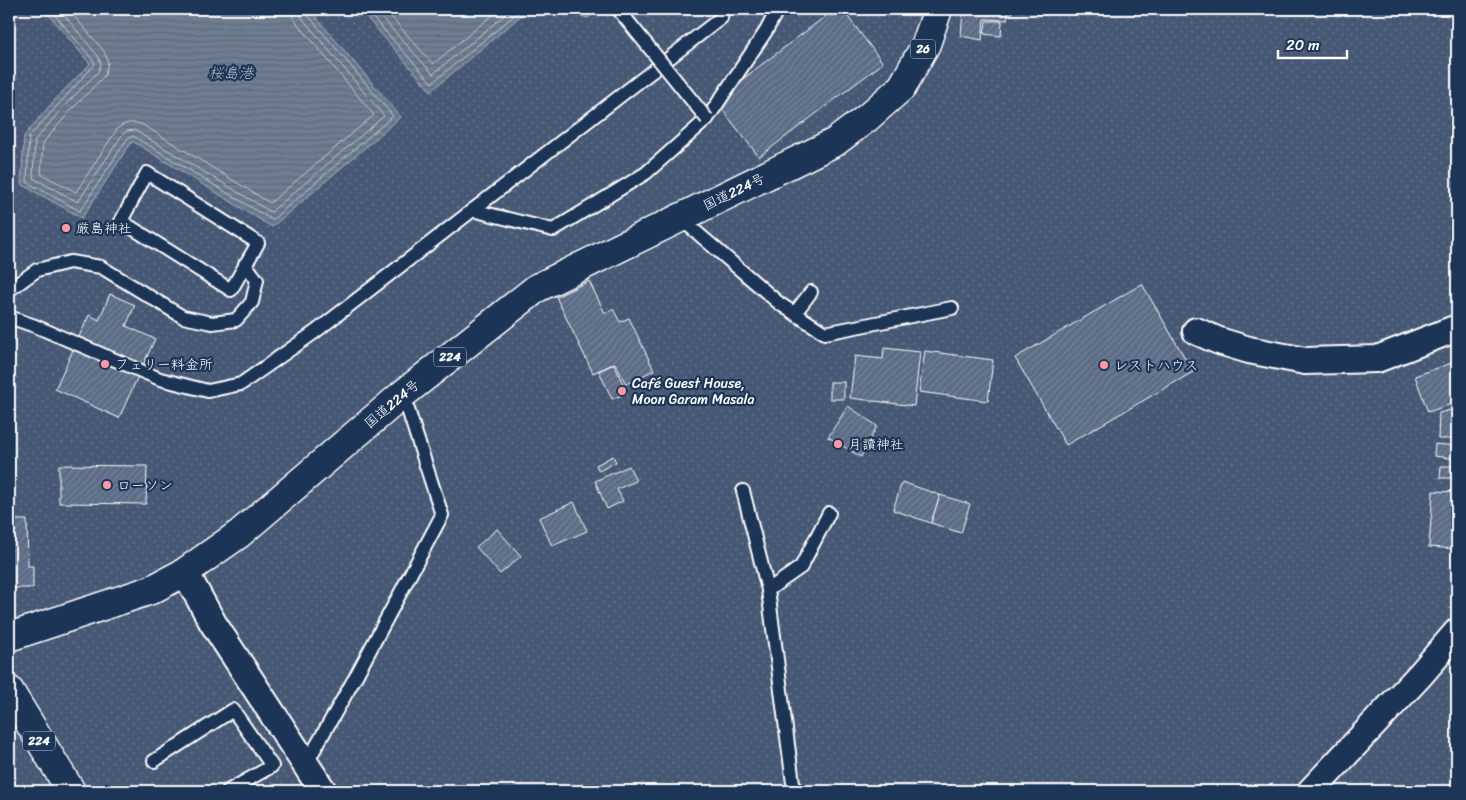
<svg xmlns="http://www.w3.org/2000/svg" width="1466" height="800" font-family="Sriracha,'Klee One',sans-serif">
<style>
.park{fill:url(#park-dots);stroke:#a2acba}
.water{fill:url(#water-rules);stroke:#a7b1be}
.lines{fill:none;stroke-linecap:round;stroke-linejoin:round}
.shore{stroke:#c5cbd3;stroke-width:1}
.building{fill:url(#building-hatch);stroke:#fff}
.service-casing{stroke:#fff;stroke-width:16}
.minor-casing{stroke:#fff;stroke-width:30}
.primary-casing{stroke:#fff;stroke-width:31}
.trunk-casing{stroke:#fff;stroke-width:31}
.service{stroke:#1d3557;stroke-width:12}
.minor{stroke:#1d3557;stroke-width:26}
.primary{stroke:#1d3557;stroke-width:28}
.trunk{stroke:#1d3557;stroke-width:28}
.service-bridge-casing{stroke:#fff;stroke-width:16;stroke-linecap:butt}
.service-bridge{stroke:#1d3557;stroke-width:12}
.poi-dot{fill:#ff9aa2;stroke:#1d3557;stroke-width:2}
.labels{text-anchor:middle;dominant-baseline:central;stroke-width:4.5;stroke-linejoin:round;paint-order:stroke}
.shield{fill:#1d3557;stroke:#bbc2cd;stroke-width:1}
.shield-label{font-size:12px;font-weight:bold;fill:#fff}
.street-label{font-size:14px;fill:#fff;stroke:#1d3557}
.poi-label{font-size:14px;fill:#fff;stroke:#1d3557;text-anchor:start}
.water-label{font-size:15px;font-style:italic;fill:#b6bec8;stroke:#1d3557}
</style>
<defs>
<pattern id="park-dots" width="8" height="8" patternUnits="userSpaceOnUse" patternTransform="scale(1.25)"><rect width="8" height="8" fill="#465975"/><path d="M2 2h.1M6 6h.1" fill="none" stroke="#62728a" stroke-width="1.8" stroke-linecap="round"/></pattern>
<pattern id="water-rules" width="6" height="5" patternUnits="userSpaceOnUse" patternTransform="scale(1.25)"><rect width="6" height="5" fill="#6d7d92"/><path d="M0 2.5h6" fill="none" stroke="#5e6772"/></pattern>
<pattern id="building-hatch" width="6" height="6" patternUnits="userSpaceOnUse" patternTransform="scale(1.25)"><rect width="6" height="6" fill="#5b6c86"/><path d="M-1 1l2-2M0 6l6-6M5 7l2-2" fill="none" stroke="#748298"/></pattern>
</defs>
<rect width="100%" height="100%" fill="#2a4161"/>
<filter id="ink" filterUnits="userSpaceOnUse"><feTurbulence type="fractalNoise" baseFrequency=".02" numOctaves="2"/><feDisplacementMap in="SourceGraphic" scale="10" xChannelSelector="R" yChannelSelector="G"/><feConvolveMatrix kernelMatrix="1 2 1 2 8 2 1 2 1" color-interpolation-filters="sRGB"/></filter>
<g filter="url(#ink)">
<!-- park -->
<rect class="park" x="9" y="9" width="1448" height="782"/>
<!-- water -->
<g class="water">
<path d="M44 9H309L401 117 272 227 132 141 82 218 21 184 24 136 58 96 90 64Z"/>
<path d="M359 9H529L431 91Z"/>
<path d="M550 9H600L588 18Z"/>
</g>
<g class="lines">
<!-- shore -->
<g class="shore">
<path d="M50 9 93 60 95 64 29 137 27 182 80 211 127 139 133 136 272 220 393 116 307 14 305 9"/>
<path d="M59 9 98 56 101 64 98 72 66 104 35 140 33 178 78 202 122 135 127 131 134 130 271 212 384 116 302 18 299 9"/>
<path d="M68 9 104 51 108 62 105 75 72 109 43 143 41 174 76 192 117 129C125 122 133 121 143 125L270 203 374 115 296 22 292 15 291 9"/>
<path d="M365 9 432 83 522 9"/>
<path d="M374 9 433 74 512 9"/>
<path d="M384 9 433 64 500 9"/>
</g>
</g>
<!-- building -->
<g class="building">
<path d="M835 9H842L883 63 759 157 715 100Z"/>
<path d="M963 9H1012V14H1008L1007 20 984 19 982 40 961 36Z"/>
<path d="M986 21H1002L1001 36 984 34Z"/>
<path d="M589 281 605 313 613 309 620 322 629 318 654 370 626 384 615 363 593 373 556 297Z"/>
<path d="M1142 284 1193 372 1066 445 1015 358Z"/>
<path d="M110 294 135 305 126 326 155 339 119 418 55 389 89 315 99 320Z"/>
<path d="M884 348 920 352 914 406 850 398 855 356 883 359Z"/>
<path d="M925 351 993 360 988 401 919 392Z"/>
<path d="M1457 361V402L1428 412 1415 376Z"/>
<path d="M614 364 627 393 612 399 599 371Z"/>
<rect x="830" y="382" width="14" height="17"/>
<path d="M848 406 877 426 861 457 828 437Z"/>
<path d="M1454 409 1456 439H1438L1439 413Z"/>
<path d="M1435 444 1457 446V459L1434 456Z"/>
<path d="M613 456 616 462 599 471 596 465Z"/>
<path d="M59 465 147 466 146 504 59 503Z"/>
<path d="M629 466 636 481 617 489 623 501 607 509 595 481Z"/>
<path d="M1441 466H1457V478H1440Z"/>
<path d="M902 482 940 495 931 523 893 510Z"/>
<path d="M1433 491 1457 492V549L1429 547Z"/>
<path d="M940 495 970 504 961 533 931 523Z"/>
<path d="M574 502 587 531 552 546 539 518Z"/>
<path d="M9 520H27L28 566H33V588H9Z"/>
<path d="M497 529 521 556 500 574 476 547Z"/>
</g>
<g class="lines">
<!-- service casing -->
<g class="service-casing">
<g id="service">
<path d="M147 173 258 243 231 290 121 221Z"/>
<path d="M472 210 553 230 646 173 707 119 766 31 775 14V9"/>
<path d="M680 218 780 304 825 333 952 308"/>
<path d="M9 290 37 270 70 262 101 267 183 317 212 323 236 320 252 302 257 280 245 264"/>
<path d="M795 313 811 292"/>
<path d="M9 317 35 326 160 379 208 391 241 384 315 332 721 18 722 9"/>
<path d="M743 491 768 590 794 791"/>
<path d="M768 590 801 567 829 513"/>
<path d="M154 761 233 710 272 766 228 791"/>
<path d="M306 764 356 676 442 515 403 394"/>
</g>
</g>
<!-- minor casing -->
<g class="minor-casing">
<g id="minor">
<path d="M1196 331 1219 341 1249 350 1305 361 1377 359 1457 328"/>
<path d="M185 572 213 623 323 791"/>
<path d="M1311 791 1420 675 1457 632"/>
</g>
</g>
<!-- primary casing -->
<g class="primary-casing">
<path id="primary" d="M902 87 926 44 938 9"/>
</g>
<!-- trunk casing -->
<g class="trunk-casing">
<g id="trunk">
<path d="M9 637 151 590 185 572 239 534 403 394 537 288 835 142 867 118 902 87"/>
<path d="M9 690 71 791"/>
</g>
</g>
<!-- service -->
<use href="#service" class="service"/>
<!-- minor -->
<use href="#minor" class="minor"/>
<!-- primary -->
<use href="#primary" class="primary"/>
<!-- trunk -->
<use href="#trunk" class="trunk"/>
<!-- service-bridge casing -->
<g class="service-bridge-casing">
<path id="service-bridge" d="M618 9 707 119"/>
</g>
<!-- service-bridge -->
<use href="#service-bridge" class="service-bridge"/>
</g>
</g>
<!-- markers -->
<g class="poi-dot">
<circle cx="66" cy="228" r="5"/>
<circle cx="105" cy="364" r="5"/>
<circle cx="1104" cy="365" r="5"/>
<circle cx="622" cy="391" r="5"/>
<circle cx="838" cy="444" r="5"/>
<circle cx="107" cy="485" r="5"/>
</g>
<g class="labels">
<!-- shield labels -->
<g class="shield">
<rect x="910.5" y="39.5" width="25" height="19" rx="4"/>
<rect x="434" y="347.5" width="32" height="19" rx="4"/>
<rect x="23" y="731.5" width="32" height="19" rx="4"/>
</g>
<g class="shield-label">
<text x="923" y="49">26</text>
<text x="450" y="357">224</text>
<text x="39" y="741">224</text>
</g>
<!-- street labels -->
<g class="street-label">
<text transform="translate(734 192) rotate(-26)">国道224号</text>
<text transform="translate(392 404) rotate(-40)">国道224号</text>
</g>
<!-- poi labels -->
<g class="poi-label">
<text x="76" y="228">厳島神社</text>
<text x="115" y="364">フェリー料金所</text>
<text x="1114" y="365">レストハウス</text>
<text x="632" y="383">Café Guest House,<tspan x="632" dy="16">Moon Garam Masala</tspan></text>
<text x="848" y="444">月讀神社</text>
<text x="117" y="485">ローソン</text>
</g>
<!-- water labels -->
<g class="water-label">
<text x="231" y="73">桜島港</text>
</g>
</g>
<!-- margin -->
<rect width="1466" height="800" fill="none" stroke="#1d3557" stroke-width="30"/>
<rect x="15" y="15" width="1436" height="770" fill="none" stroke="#fff" stroke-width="2" filter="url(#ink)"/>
<!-- scale -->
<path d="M1278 50v8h69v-8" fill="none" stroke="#ffffff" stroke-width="2.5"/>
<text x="1286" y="50" font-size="15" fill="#ffffff" stroke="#1d3557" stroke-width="4" paint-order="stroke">20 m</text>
</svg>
